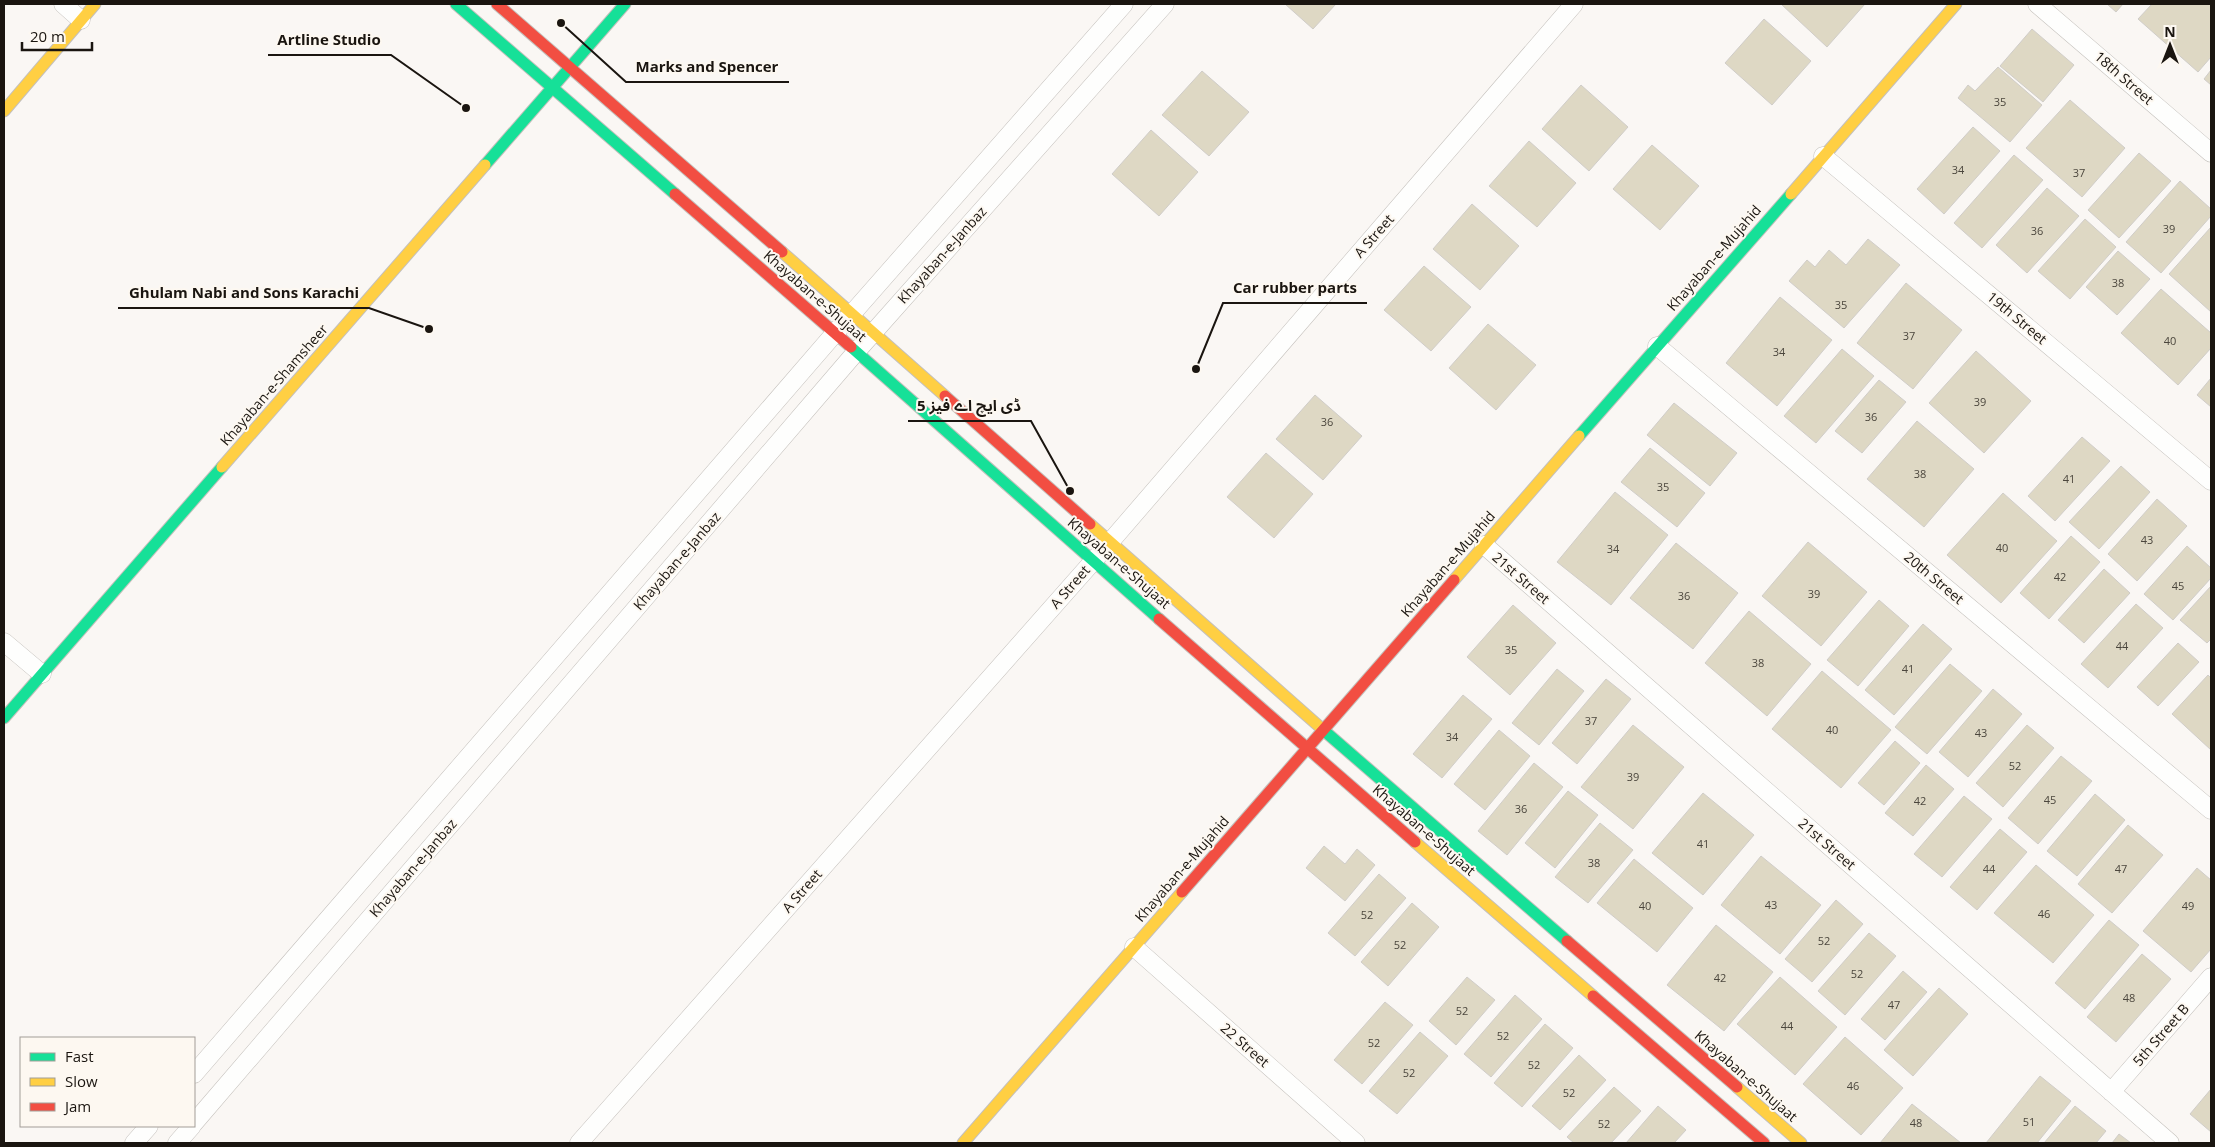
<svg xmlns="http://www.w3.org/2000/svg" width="2215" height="1147" font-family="'Open Sans','Noto Sans Arabic',sans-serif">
	<rect width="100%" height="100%" fill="#faf7f4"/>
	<path fill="#ded8c4" stroke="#d0cdc9" d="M 1285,4 L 1336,4 L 1313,29 Z
		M 1781,4 L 1865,4 L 1827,47 Z
		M 2107,4 L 2123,4 L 2116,12 Z
		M 2152,4 L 2211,4 L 2211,57 L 2198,72 L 2138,19 Z
		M 1764,19 L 1811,61 L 1772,105 L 1725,63 Z
		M 2032,29 L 2074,65 L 2043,102 L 2000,66 Z
		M 1998,67 L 2042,105 L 2010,142 L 1958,98 L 1968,85 L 1975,91 Z
		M 2211,70 L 2211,85 L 2204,79 Z
		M 1202,71 L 1249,112 L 1209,156 L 1162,115 Z
		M 1581,85 L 1628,127 L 1589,171 L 1542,129 Z
		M 2070,100 L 2125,148 L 2082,197 L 2026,148 Z
		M 1973,127 L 2000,151 L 1944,214 L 1917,189 Z
		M 1151,130 L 1198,172 L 1159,216 L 1112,174 Z
		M 1529,141 L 1576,183 L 1537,227 L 1489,186 Z
		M 1652,145 L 1699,186 L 1660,230 L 1613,189 Z
		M 2139,153 L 2171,181 L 2119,238 L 2088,210 Z
		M 2014,155 L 2043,180 L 1982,248 L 1954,223 Z
		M 2180,181 L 2211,209 L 2211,216 L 2161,273 L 2126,242 Z
		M 2047,188 L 2079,216 L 2027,273 L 1996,245 Z
		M 1472,204 L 1519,246 L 1480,290 L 1433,249 Z
		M 2085,219 L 2116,247 L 2070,299 L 2038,271 Z
		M 2211,227 L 2211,312 L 2169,274 Z
		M 1868,239 L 1900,265 L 1844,328 L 1789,281 L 1807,260 L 1815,267 L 1829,250 L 1846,265 Z
		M 2118,251 L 2150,279 L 2117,315 L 2086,287 Z
		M 1424,266 L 1471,307 L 1431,351 L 1384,310 Z
		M 1906,283 L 1962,330 L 1913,389 L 1857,343 Z
		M 2161,289 L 2211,333 L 2211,348 L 2178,385 L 2121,333 Z
		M 1780,297 L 1832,340 L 1777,406 L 1726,363 Z
		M 1488,324 L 1536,365 L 1496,410 L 1449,368 Z
		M 1842,349 L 1874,376 L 1816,443 L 1784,416 Z
		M 1976,351 L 2031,401 L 1984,453 L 1929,403 Z
		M 2211,378 L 2211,407 L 2197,395 Z
		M 1879,380 L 1906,402 L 1862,453 L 1835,431 Z
		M 1315,395 L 1362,436 L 1323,480 L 1276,439 Z
		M 1674,403 L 1737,453 L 1710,486 L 1647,435 Z
		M 1917,421 L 1974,469 L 1924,527 L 1867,479 Z
		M 2082,437 L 2110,461 L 2055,521 L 2028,496 Z
		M 1650,448 L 1705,493 L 1677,527 L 1621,482 Z
		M 1266,453 L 1313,494 L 1274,538 L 1227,497 Z
		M 2121,466 L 2150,492 L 2099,549 L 2069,522 Z
		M 1615,492 L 1668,535 L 1611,605 L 1557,562 Z
		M 2003,493 L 2057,541 L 2001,603 L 1947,555 Z
		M 2157,499 L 2187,526 L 2137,581 L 2108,554 Z
		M 2071,536 L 2100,562 L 2049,619 L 2020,593 Z
		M 1808,542 L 1867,592 L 1821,646 L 1762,596 Z
		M 1676,543 L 1738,593 L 1693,649 L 1630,598 Z
		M 2187,546 L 2211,568 L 2211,578 L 2173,620 L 2144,594 Z
		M 2104,569 L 2130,593 L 2084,643 L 2058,620 Z
		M 2211,586 L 2211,639 L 2207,643 L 2180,620 Z
		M 1879,600 L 1909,626 L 1858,686 L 1827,660 Z
		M 2136,604 L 2163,628 L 2108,688 L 2081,664 Z
		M 1513,605 L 1556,643 L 1510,695 L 1467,657 Z
		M 1749,611 L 1811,664 L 1767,716 L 1705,663 Z
		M 1923,624 L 1952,649 L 1894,715 L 1865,690 Z
		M 2178,643 L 2199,662 L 2158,706 L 2137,687 Z
		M 1950,664 L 1982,691 L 1927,754 L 1895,727 Z
		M 1557,669 L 1584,691 L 1539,745 L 1512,723 Z
		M 1822,671 L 1891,730 L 1841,788 L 1772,729 Z
		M 2208,675 L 2211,678 L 2211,750 L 2172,714 Z
		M 1606,679 L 1631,699 L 1577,764 L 1552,743 Z
		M 1993,689 L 2022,714 L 1968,777 L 1939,752 Z
		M 1463,695 L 1492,719 L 1442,778 L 1413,754 Z
		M 1633,725 L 1684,767 L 1633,829 L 1581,787 Z
		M 2027,725 L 2054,748 L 2003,807 L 1976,783 Z
		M 1499,730 L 1530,756 L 1485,810 L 1454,784 Z
		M 1895,741 L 1920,763 L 1884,805 L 1858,783 Z
		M 2061,756 L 2092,781 L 2038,844 L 2008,818 Z
		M 1534,763 L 1563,787 L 1507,855 L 1478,831 Z
		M 1926,765 L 1954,789 L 1913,836 L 1885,813 Z
		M 1568,791 L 1598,815 L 1555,868 L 1525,843 Z
		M 1703,793 L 1754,835 L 1703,895 L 1652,853 Z
		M 2095,794 L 2125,820 L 2077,876 L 2047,851 Z
		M 1964,796 L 1992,819 L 1942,877 L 1914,854 Z
		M 1600,823 L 1633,850 L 1588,903 L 1555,877 Z
		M 2128,825 L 2163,855 L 2112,913 L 2078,884 Z
		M 2000,829 L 2027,852 L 1977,910 L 1950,887 Z
		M 1324,846 L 1345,864 L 1357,849 L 1375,865 L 1345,901 L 1306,868 Z
		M 1761,856 L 1821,905 L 1780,954 L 1721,905 Z
		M 1634,859 L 1693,908 L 1657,952 L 1597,903 Z
		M 2036,865 L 2094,915 L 2053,963 L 1994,913 Z
		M 2197,868 L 2211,880 L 2211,949 L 2191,972 L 2143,931 Z
		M 1379,874 L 1406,898 L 1355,956 L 1328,933 Z
		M 1836,900 L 1863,924 L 1812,982 L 1785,959 Z
		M 1412,903 L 1439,927 L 1388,986 L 1361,962 Z
		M 2109,920 L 2139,945 L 2085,1009 L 2055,983 Z
		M 1716,925 L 1773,972 L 1724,1031 L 1667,985 Z
		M 1869,933 L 1896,956 L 1845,1015 L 1818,991 Z
		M 2142,954 L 2171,979 L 2116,1042 L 2087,1017 Z
		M 1903,971 L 1927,992 L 1885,1040 L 1861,1019 Z
		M 1467,977 L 1495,1000 L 1456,1045 L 1429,1021 Z
		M 1780,977 L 1837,1027 L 1795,1075 L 1737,1024 Z
		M 1939,988 L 1968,1014 L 1913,1076 L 1884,1050 Z
		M 1515,995 L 1542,1019 L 1491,1077 L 1464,1054 Z
		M 1385,1002 L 1413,1025 L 1362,1084 L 1334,1060 Z
		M 1545,1024 L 1573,1048 L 1522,1107 L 1494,1083 Z
		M 1420,1032 L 1448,1056 L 1397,1114 L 1369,1091 Z
		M 1845,1037 L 1903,1088 L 1861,1135 L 1803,1084 Z
		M 1579,1055 L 1606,1080 L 1560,1130 L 1532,1106 Z
		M 2040,1076 L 2071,1101 L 2037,1143 L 1986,1143 Z
		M 1614,1087 L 1641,1111 L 1611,1143 L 1574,1143 L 1567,1137 Z
		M 2211,1089 L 2211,1132 L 2190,1114 Z
		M 1912,1104 L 1961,1143 L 1880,1143 Z
		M 1658,1106 L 1686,1130 L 1674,1143 L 1626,1143 Z
		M 2075,1106 L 2106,1131 L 2096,1143 L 2044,1143 Z
		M 2119,1134 L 2131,1143 L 2112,1143 Z"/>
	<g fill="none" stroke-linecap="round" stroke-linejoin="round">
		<defs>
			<path id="street" d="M 63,4 L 81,20
				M 2037,4 L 2211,153
				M 1823,156 L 2211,481
				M 1657,346 L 2211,810
				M 1484,545 L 2170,1143
				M 4,642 L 42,674
				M 1134,947 L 1356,1143
				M 194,1074 L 835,333 L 1124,4
				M 2111,1092 L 2211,977
				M 194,1123 L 856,352 L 1165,4
				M 134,1143 L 149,1126
				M 177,1143 L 192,1126
				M 579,1143 L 1111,541 L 1574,4"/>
			<path id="fast" d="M 456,4 L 675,194
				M 485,165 L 625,4
				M 851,347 L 1159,619
				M 1579,436 L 1791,194
				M 4,718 L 222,467
				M 1321,728 L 1567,941"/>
			<path id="slow" d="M 4,111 L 95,4
				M 1791,194 L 1956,4
				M 782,252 L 945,396
				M 222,467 L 485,165
				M 1090,524 L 1321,728
				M 1454,580 L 1579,436
				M 1415,842 L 1593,996
				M 1737,1087 L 1801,1143
				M 963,1143 L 1182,892"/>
			<path id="jam" d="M 497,4 L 782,252
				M 675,194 L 851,347
				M 945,396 L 1090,524
				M 1159,619 L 1415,842
				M 1182,892 L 1454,580
				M 1567,941 L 1737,1087
				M 1593,996 L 1764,1143"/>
		</defs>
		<use href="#street" stroke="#c4c0bc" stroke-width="19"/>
		<use href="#fast" stroke="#c4c0bc" stroke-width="13"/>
		<use href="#slow" stroke="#c4c0bc" stroke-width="13"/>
		<use href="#jam" stroke="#c4c0bc" stroke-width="13"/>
		<use href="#street" stroke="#fefefd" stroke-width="18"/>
		<use href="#fast" stroke="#16e098" stroke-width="11"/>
		<use href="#slow" stroke="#ffcf43" stroke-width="11"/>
		<use href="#jam" stroke="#f24e42" stroke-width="11"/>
	</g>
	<g text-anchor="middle" stroke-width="4" stroke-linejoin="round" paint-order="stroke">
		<g font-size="11" fill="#4b463d">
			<text x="2000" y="106">35</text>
			<text x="1958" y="174">34</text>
			<text x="2079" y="177">37</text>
			<text x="2169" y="233">39</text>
			<text x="2037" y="235">36</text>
			<text x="2118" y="287">38</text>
			<text x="1841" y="309">35</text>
			<text x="1909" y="340">37</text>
			<text x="2170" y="345">40</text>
			<text x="1779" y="356">34</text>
			<text x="1980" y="406">39</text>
			<text x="1871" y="421">36</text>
			<text x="1327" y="426">36</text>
			<text x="1920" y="478">38</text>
			<text x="2069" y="483">41</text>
			<text x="1663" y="491">35</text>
			<text x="2147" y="544">43</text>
			<text x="2002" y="552">40</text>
			<text x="1613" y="553">34</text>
			<text x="2060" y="581">42</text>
			<text x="2178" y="590">45</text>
			<text x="1814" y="598">39</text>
			<text x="1684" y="600">36</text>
			<text x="2122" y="650">44</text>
			<text x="1511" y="654">35</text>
			<text x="1758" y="667">38</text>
			<text x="1908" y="673">41</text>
			<text x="1591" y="725">37</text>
			<text x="1832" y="734">40</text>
			<text x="1981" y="737">43</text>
			<text x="1452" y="741">34</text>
			<text x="2015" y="770">52</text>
			<text x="1633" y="781">39</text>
			<text x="2050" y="804">45</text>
			<text x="1920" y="805">42</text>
			<text x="1521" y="813">36</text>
			<text x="1703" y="848">41</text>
			<text x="1594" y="867">38</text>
			<text x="1989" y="873">44</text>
			<text x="2121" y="873">47</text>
			<text x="1771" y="909">43</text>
			<text x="1645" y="910">40</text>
			<text x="2188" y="910">49</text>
			<text x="2044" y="918">46</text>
			<text x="1367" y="919">52</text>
			<text x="1824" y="945">52</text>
			<text x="1400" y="949">52</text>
			<text x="1857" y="978">52</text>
			<text x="1720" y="982">42</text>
			<text x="2129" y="1002">48</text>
			<text x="1894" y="1009">47</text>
			<text x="1462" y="1015">52</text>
			<text x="1787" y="1030">44</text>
			<text x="1503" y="1040">52</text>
			<text x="1374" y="1047">52</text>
			<text x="1534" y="1069">52</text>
			<text x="1409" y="1077">52</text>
			<text x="1853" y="1090">46</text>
			<text x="1569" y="1097">52</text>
			<text x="2029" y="1126">51</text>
			<text x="1916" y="1127">48</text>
			<text x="1604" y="1128">52</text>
		</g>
		<g font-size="14" fill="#1a1510" stroke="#fdf8f1">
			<text transform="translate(2124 78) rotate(41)" y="5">18th Street</text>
			<text transform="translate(1374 236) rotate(-49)" y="5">A Street</text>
			<text transform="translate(942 255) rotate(-48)" y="5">Khayaban-e-Janbaz</text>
			<text transform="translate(1714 258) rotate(-49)" y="5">Khayaban-e-Mujahid</text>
			<text transform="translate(815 296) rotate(41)" y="5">Khayaban-e-Shujaat</text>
			<text transform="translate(2017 318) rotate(40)" y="5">19th Street</text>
			<text transform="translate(274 385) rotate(-49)" y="5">Khayaban-e-Shamsheer</text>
			<text transform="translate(677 561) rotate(-49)" y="5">Khayaban-e-Janbaz</text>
			<text transform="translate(1119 563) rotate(41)" y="5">Khayaban-e-Shujaat</text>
			<text transform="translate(1448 564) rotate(-49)" y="5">Khayaban-e-Mujahid</text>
			<text transform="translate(1521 578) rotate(41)" y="5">21st Street</text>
			<text transform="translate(1934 578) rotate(40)" y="5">20th Street</text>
			<text transform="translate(1070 587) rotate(-49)" y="5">A Street</text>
			<text transform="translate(1424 830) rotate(41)" y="5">Khayaban-e-Shujaat</text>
			<text transform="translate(1827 844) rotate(41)" y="5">21st Street</text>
			<text transform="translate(413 868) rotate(-49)" y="5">Khayaban-e-Janbaz</text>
			<text transform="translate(1182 869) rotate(-49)" y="5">Khayaban-e-Mujahid</text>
			<text transform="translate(802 891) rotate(-49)" y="5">A Street</text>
			<text transform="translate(2161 1035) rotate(-49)" y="5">5th Street B</text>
			<text transform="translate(1245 1045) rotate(41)" y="5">22 Street</text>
			<text transform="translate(1746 1076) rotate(41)" y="5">Khayaban-e-Shujaat</text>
		</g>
	</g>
	<path fill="none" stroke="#1a1510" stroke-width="2" d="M466 108L391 55H268M561 23L626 82H789M1196 369L1223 303H1367M429 329L369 308H118M1070 491L1031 421H908"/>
	<g fill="#1a1510" stroke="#fdf8f1" stroke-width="2">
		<circle cx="466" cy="108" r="5"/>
		<circle cx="561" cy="23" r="5"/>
		<circle cx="1196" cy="369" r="5"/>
		<circle cx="429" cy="329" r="5"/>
		<circle cx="1070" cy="491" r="5"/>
	</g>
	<g font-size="15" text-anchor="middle" font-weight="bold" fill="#1a1510" stroke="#fdf8f1" stroke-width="4" stroke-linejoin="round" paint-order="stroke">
		<text x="329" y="45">Artline Studio</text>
		<text x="707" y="72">Marks and Spencer</text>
		<text x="1295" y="293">Car rubber parts</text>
		<text x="244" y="298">Ghulam Nabi and Sons Karachi</text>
		<text x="969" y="411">5 ڈی ایچ اے فیز</text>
	</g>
	<rect width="2215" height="1147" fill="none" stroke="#1a1510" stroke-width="10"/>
	<rect x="20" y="1037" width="175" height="90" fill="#fdf8f1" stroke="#a29d97"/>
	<rect x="30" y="1053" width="25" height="8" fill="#16e098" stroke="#a29d97"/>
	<text x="65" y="1062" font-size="15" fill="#1a1510">Fast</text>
	<rect x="30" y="1078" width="25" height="8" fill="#ffcf43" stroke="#a29d97"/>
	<text x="65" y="1087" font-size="15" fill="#1a1510">Slow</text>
	<rect x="30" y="1103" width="25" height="8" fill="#f24e42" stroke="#a29d97"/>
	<text x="65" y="1112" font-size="15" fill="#1a1510">Jam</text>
	<g transform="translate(2170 45)" stroke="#fdf8f1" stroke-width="4" paint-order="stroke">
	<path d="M0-4L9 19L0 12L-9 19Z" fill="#1a1510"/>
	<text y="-8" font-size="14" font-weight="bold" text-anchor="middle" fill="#1a1510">N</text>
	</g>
	<path d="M22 42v8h70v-8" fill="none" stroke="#1a1510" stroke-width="2.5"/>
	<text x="30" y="42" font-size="15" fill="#1a1510" stroke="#fdf8f1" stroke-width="4" paint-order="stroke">20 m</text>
</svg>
